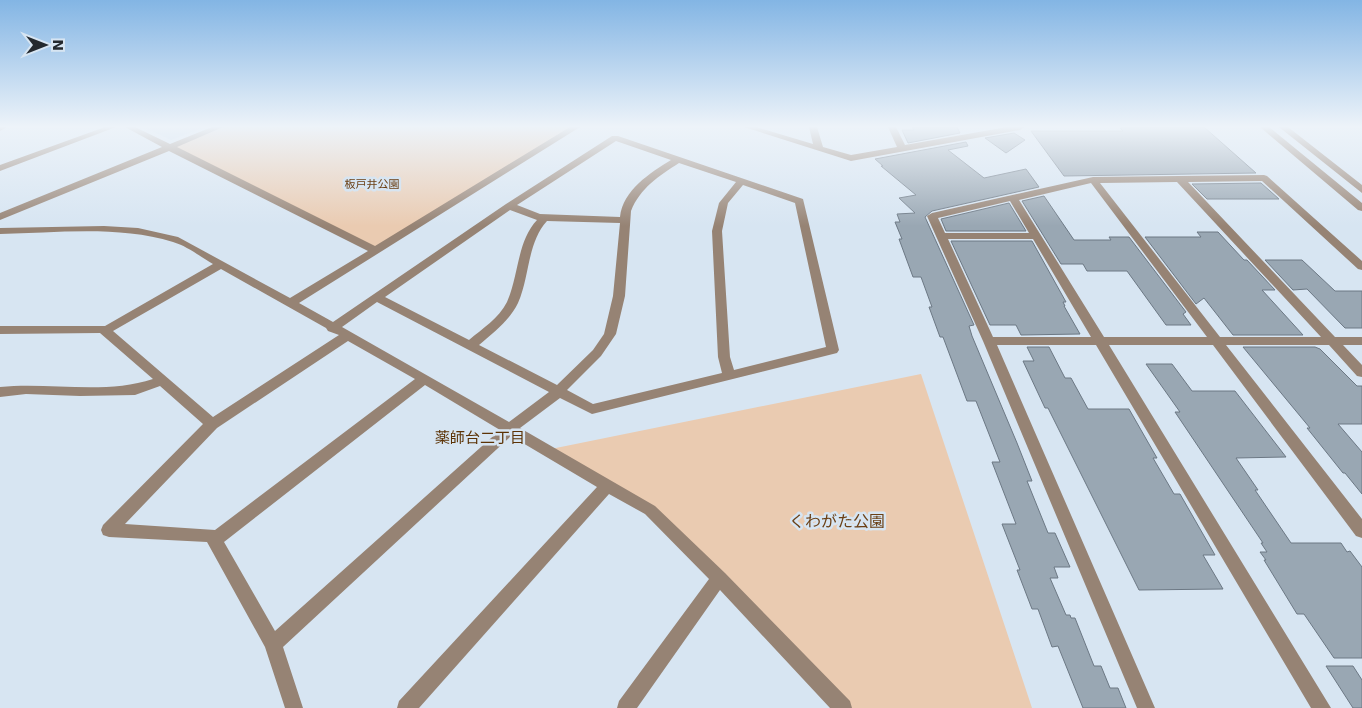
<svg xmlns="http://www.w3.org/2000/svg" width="1362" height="708" font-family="'DejaVu Sans','Noto Sans JP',sans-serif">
	<rect width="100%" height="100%" fill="#d7e5f2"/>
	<path fill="#c5daec" d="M 143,127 L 205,127 L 171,140 Z"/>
	<path fill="#eacbb1" d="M 219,127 L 576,127 L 375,250 L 169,147 Z
		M 921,374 L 1032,708 L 843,708 L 650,510 L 546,450 Z"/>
	<path fill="#99a7b3" stroke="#6c7884" d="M 912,127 L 957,127 L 960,133 L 908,143 L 902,130 L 914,130 Z
		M 1204,127 L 1256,173 L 1064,176 L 1031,131 L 1123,131 L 1120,128 Z
		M 1014,133 L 1025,140 L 1006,153 L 985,138 Z
		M 966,142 L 968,146 L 948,150 L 984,178 L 1026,169 L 1039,187 L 932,211 L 925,217 L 974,325 L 969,326 L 972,336 L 1017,443 L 1032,481 L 1027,481 L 1048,533 L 1055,533 L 1070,567 L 1054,567 L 1058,578 L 1050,578 L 1066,615 L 1070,615 L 1071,618 L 1075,618 L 1094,666 L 1101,666 L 1110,688 L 1118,688 L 1126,708 L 1083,708 L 1058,646 L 1052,647 L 1038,609 L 1032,609 L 1017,570 L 1020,570 L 1002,524 L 1016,524 L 992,462 L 1000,462 L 976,401 L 967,401 L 943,337 L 940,337 L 929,307 L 932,307 L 921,277 L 913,277 L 899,239 L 902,239 L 895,222 L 900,222 L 897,214 L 915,213 L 899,198 L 916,195 L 881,166 L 883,166 L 875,159 Z
		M 1261,183 L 1279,199 L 1207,199 L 1192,184 Z
		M 1044,196 L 1074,240 L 1111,240 L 1109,237 L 1129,237 L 1186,312 L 1183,314 L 1191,325 L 1166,325 L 1127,271 L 1087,271 L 1083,264 L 1061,264 L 1022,201 Z
		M 1009,203 L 1026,231 L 946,231 L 941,219 Z
		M 1197,232 L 1218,232 L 1244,260 L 1247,260 L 1275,290 L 1262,290 L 1303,335 L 1233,335 L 1204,298 L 1196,304 L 1145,237 L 1201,237 Z
		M 951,241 L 1032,241 L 1066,302 L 1063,302 L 1065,306 L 1064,306 L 1080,334 L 1021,335 L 1016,325 L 990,325 Z
		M 1265,260 L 1302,260 L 1335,291 L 1362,291 L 1362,328 L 1345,328 L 1307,289 L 1293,290 Z
		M 1027,347 L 1049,347 L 1065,378 L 1071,378 L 1088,409 L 1129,409 L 1157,458 L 1153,458 L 1174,494 L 1180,494 L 1215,555 L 1203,555 L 1223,589 L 1139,590 L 1048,408 L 1045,408 L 1023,361 L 1034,361 Z
		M 1243,347 L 1315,347 L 1320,349 L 1357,386 L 1362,386 L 1362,424 L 1338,424 L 1362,452 L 1362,494 L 1345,473 L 1343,473 L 1307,428 L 1310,428 Z
		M 1146,364 L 1172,364 L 1192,391 L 1235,391 L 1286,457 L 1236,458 L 1258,490 L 1255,490 L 1291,543 L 1341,543 L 1347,552 L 1350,551 L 1362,567 L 1362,658 L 1334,658 L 1304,614 L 1297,614 L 1264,560 L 1266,560 L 1260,552 L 1267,552 L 1261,543 L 1263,543 L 1175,412 L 1180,412 Z
		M 1326,666 L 1353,666 L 1362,680 L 1362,708 L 1353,708 Z"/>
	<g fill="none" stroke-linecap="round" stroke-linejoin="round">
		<path fill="#968374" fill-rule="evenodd" d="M 0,127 L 7,127 L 0,131 Z
			M 105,127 L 116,127 L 0,171 L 0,165 Z
			M 125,127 L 135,127 L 170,144 L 212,127 L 223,127 L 177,147 L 375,246 L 570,127 L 580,127 L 299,303 L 333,322 L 506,204 L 612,136 L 618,136 L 803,199 L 839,350 L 837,353 L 592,414 L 560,398 L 520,428 L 655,506 L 725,573 L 850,701 L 852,708 L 830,708 L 720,590 L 637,708 L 617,708 L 619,701 L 709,579 L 645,514 L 609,494 L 419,708 L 397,708 L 399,701 L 597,487 L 511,436 L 283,647 L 303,708 L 285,708 L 265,647 L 207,542 L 109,537 L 103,535 L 101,530 L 103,525 L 203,424 L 160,386 L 135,395 L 80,396 L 26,394 L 0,397 L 0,387 C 50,382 105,395 153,379 L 100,333 L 0,334 L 0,326 L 105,326 L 213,264 C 201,257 187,246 173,242 C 118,225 56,233 0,234 L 0,228 L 104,226 L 138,228 L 178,237 L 290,298 L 368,251 L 169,151 L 0,220 L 0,213 L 162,147 ZM 616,141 L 671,160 C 650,173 623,190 620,217 L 540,214 L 517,205 ZM 679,163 L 736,182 L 719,203 L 712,231 L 718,357 L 722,373 L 593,404 L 567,390 L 601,356 L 616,334 L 625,296 L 631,211 C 640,188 659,176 679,163 ZM 743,185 L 795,203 L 826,347 L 734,370 L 730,357 L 722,231 L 728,203 ZM 510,210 L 537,220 C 517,241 519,275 507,302 C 499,318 482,329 469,340 L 385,297 ZM 547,221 L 620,223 L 613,296 L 604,334 L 593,350 L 557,385 L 479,345 C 493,333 510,320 518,303 C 530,276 527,243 547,221 ZM 221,269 L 326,328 L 328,331 L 339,335 L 213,417 L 113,331 ZM 377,302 L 549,392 L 509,422 L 342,327 ZM 348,341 L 415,379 L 215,530 L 125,524 L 217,428 ZM 425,385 L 500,430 L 275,631 L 224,542 Z
			M 744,127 L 756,127 L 813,144 L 809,127 L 817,127 L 823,147 L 851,155 L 897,147 L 888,127 L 896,127 L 905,145 L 1007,127 L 1024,127 L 1020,130 L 851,161 Z
			M 1260,127 L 1269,127 L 1362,203 L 1362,211 L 1358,210 Z
			M 1279,127 L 1288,127 L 1362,185 L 1362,193 Z
			M 1264,175 L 1267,176 L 1362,261 L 1362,270 L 1358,269 L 1262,181 L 1188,182 L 1335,337 L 1362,337 L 1362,345 L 1343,345 L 1362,365 L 1362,377 L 1357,376 L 1329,345 L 1226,345 L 1362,519 L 1362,538 L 1356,536 L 1213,345 L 1109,345 L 1331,708 L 1311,708 L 1096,345 L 997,345 L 1155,708 L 1137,708 L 983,341 L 927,216 L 932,213 L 1093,177 ZM 1177,182 L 1321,337 L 1220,337 L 1100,183 ZM 1091,183 L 1207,337 L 1104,337 L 1019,200 ZM 1010,201 L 1029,233 L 945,233 L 938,218 ZM 948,239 L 1033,239 L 1091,337 L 993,337 Z"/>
	</g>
	<linearGradient id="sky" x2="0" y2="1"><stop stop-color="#83b5e4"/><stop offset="0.56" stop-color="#edf3f9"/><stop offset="1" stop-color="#edf3f9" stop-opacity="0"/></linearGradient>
	<rect width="1362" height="226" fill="url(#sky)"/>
	<g text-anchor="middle" stroke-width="5" stroke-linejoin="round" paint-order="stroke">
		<g font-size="11" fill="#6b4016" stroke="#d7e5f2">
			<text x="372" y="188">板戸井公園</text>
		</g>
		<g font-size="15" fill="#5c3306" stroke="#d7e5f2">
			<text x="480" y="443">薬師台二丁目</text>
		</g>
		<g font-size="16" fill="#6b4016" stroke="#d7e5f2">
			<text x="837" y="527">くわがた公園</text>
		</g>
	</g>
	<g transform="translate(45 45) rotate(90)" stroke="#d7e5f2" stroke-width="4" paint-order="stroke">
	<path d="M0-4L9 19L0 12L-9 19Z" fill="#24292e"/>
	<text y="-8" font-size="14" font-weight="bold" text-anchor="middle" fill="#24292e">N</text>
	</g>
</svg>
